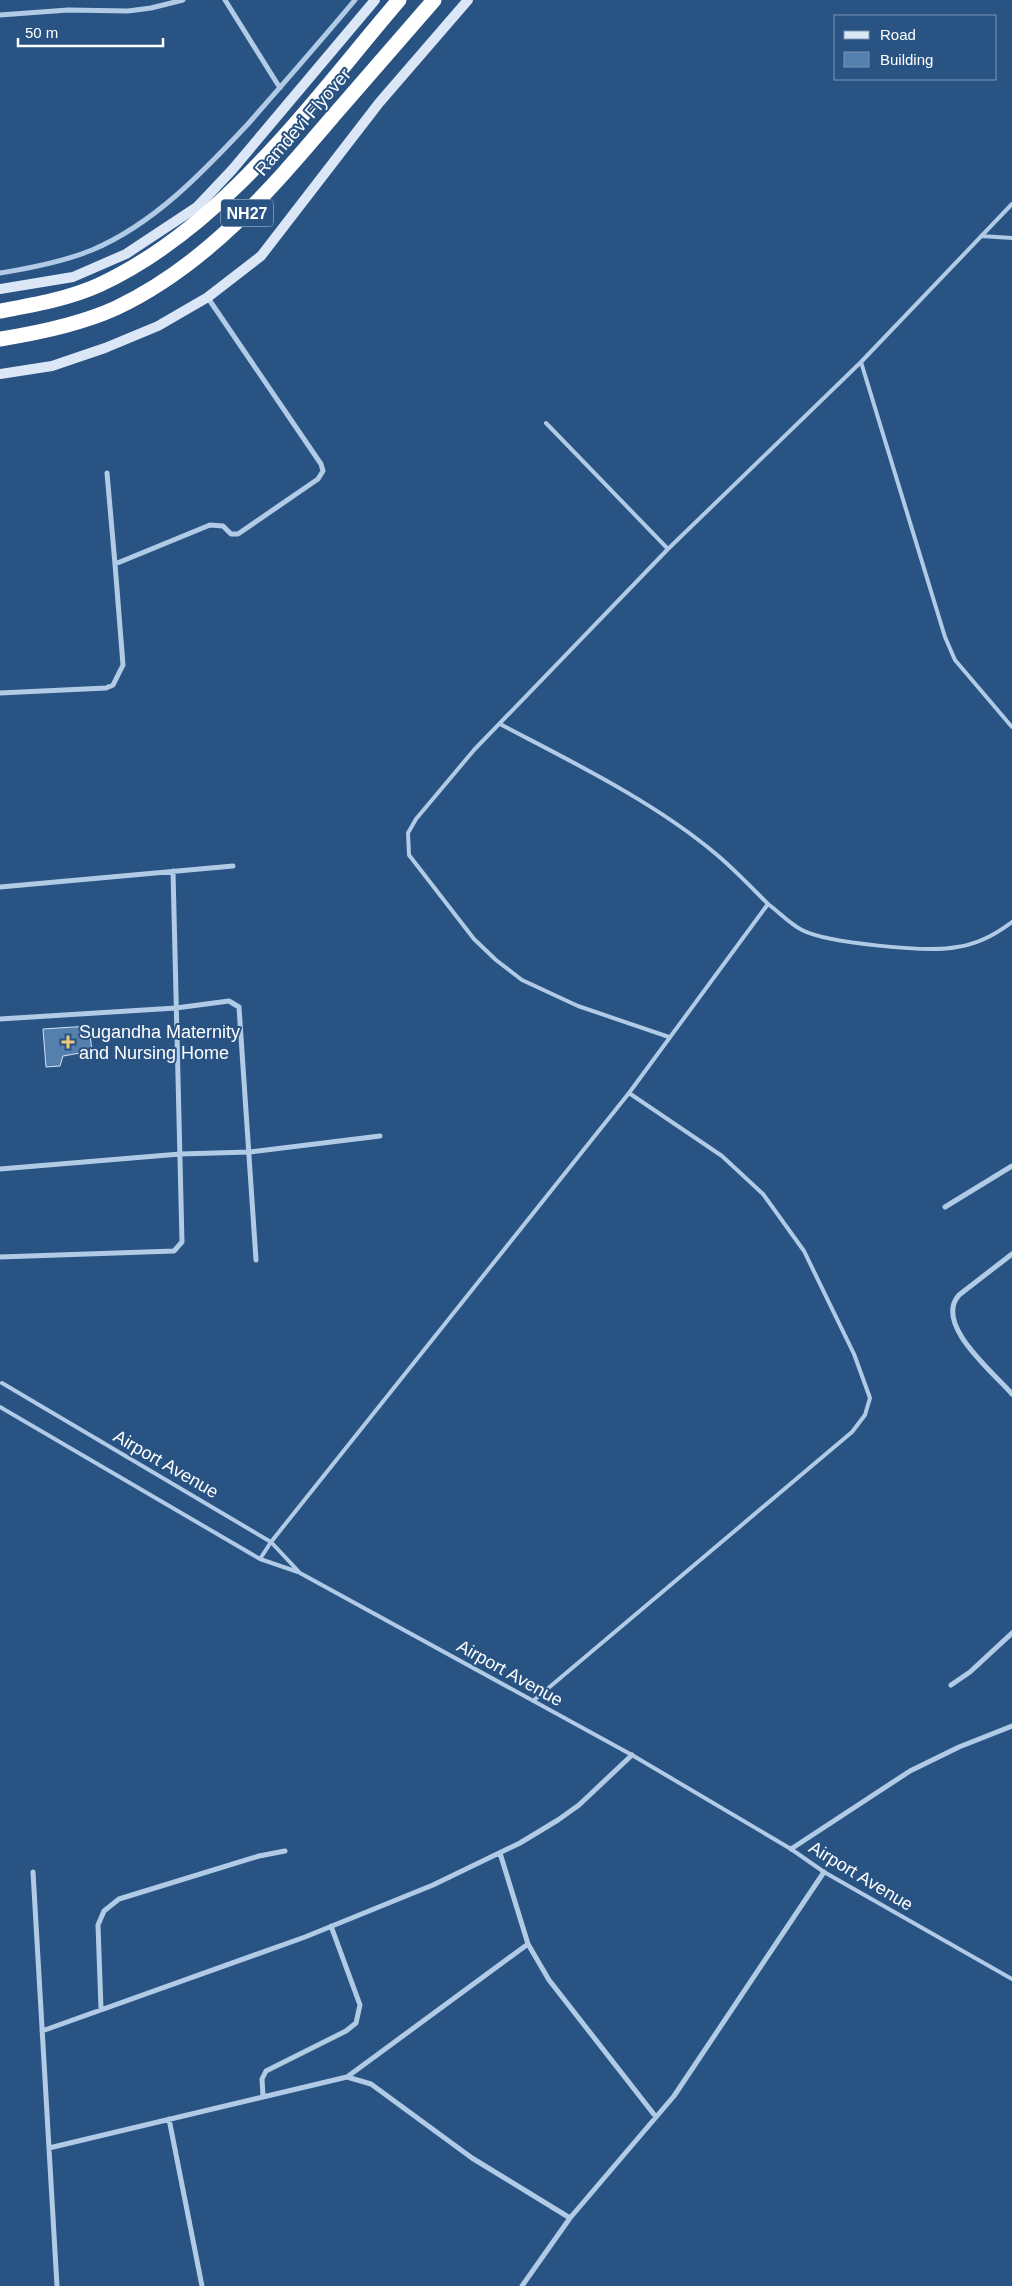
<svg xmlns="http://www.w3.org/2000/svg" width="1012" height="2286" font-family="Arial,sans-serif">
	<rect width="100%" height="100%" fill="#285383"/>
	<path fill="#557fac" stroke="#d4e4f5" d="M 89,1026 L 92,1051 L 63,1056 L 60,1066 L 46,1067 L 43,1029 Z"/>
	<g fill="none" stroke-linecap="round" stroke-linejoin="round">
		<path stroke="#b1cbe7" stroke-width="4" d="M 981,236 L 1012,238
			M 861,362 L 945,637 L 955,660 L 1012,727
			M 546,423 L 668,549
			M 500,724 C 572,762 653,801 716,854 C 734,869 751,887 768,904
			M 669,1037 L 578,1006 L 522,980 L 496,960 L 474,939 L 409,855 L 408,833 L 416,819 L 474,750 L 668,549 L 861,362 L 1012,204
			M 2,1383 L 271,1542 L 300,1573 L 632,1755 L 791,1849 L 824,1872 L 1012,1979
			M 0,1407 L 260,1559 L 298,1572
			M 260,1559 L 271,1542 L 629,1093 L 768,904 C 779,912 790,924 802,930 C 827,943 929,953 957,947 C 978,944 995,935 1012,922
			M 533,1701 L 852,1432 L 865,1415 L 870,1398 L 854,1354 L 804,1251 L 763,1194 L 722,1156 L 629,1093"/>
		<path stroke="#b1cbe7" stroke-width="5" d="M 225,0 L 280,88
			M 0,15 L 68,10 L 128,11 L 151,8 L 183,0
			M 0,273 C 31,268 63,262 92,250 C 154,224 203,172 248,124 C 284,83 320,42 355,0
			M 107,473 L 115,564
			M 0,693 L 106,688 L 113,685 L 123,665 L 115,564 L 210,525 L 223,526 L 231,534 L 238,534 L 318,479 L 323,471 L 321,464 L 208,298
			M 0,887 L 233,866
			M 0,1019 L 176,1008 L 229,1001 L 239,1007 L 256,1260
			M 0,1169 L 180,1154 L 250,1152 L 380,1136
			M 945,1207 L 1012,1166
			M 1012,1254 L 959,1295 C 933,1324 994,1373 1012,1394
			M 0,1257 L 174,1251 L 182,1242 L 173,871
			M 951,1685 L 970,1672 L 1012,1633
			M 791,1849 L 910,1771 L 959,1747 L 1012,1726
			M 500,1853 L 528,1944 L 549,1980 L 656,2117
			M 33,1872 L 57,2286
			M 101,2009 L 98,1925 L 104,1911 L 119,1899 L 259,1856 L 285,1851
			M 42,2031 L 305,1937 L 433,1885 L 520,1843 L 558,1820 L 579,1805 L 632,1755
			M 347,2077 L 528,1944
			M 263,2096 L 262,2079 L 266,2071 L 346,2031 L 356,2023 L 360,2005 L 331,1926
			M 169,2119 L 202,2286
			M 49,2148 L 347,2077 L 371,2084 L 472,2158 L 570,2218
			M 522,2286 L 570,2218 L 674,2096 L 824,1872"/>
		<path stroke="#dbe7f6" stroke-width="10" d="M 0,289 L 73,277 L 126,254 L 197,207 L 232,170 L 375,0
			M 0,374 L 52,366 L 105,348 L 158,326 L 208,297 L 261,256 L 379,103 L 468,0"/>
		<path stroke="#fff" stroke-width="15" d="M 0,311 C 33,305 68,299 99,285 C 224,227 311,103 399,0
			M 0,339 C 38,333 81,324 116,308 C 207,265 271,189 335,114 C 368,76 401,38 434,0"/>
	</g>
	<path fill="#eec878" stroke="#285383" stroke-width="2" d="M65.5 1034.5h5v5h5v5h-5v5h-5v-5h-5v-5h5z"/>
	<g text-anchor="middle" stroke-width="4" stroke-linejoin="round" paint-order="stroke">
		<rect fill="#285383" stroke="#becbda" stroke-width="1" x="221" y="199.5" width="52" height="27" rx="4"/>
		<g font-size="16" font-weight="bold" fill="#fff">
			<text x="247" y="219">NH27</text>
		</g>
		<g font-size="18" fill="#fff" stroke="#285383">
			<text transform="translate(303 122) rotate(-49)" y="6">Ramdevi Flyover</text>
			<text transform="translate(166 1464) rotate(30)" y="6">Airport Avenue</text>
			<text transform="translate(510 1673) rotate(29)" y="6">Airport Avenue</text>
			<text transform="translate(861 1876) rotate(31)" y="6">Airport Avenue</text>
		</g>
		<g font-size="18" fill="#fff" stroke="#285383" text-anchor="start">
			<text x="79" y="1038">Sugandha Maternity<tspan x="79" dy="21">and Nursing Home</tspan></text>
		</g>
	</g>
	<rect x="834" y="15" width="162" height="65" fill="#285383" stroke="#7e98b5"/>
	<rect x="844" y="31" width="25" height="8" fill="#dbe7f6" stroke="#7e98b5"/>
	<text x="880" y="40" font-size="15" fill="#ffffff">Road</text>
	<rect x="844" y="52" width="25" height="15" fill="#557fac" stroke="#7e98b5"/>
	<text x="880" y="65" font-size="15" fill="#ffffff">Building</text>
	<path d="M18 38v8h145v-8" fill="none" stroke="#ffffff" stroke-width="2.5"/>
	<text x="25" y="38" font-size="15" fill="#ffffff" stroke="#285383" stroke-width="4" paint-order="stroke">50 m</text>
</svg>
